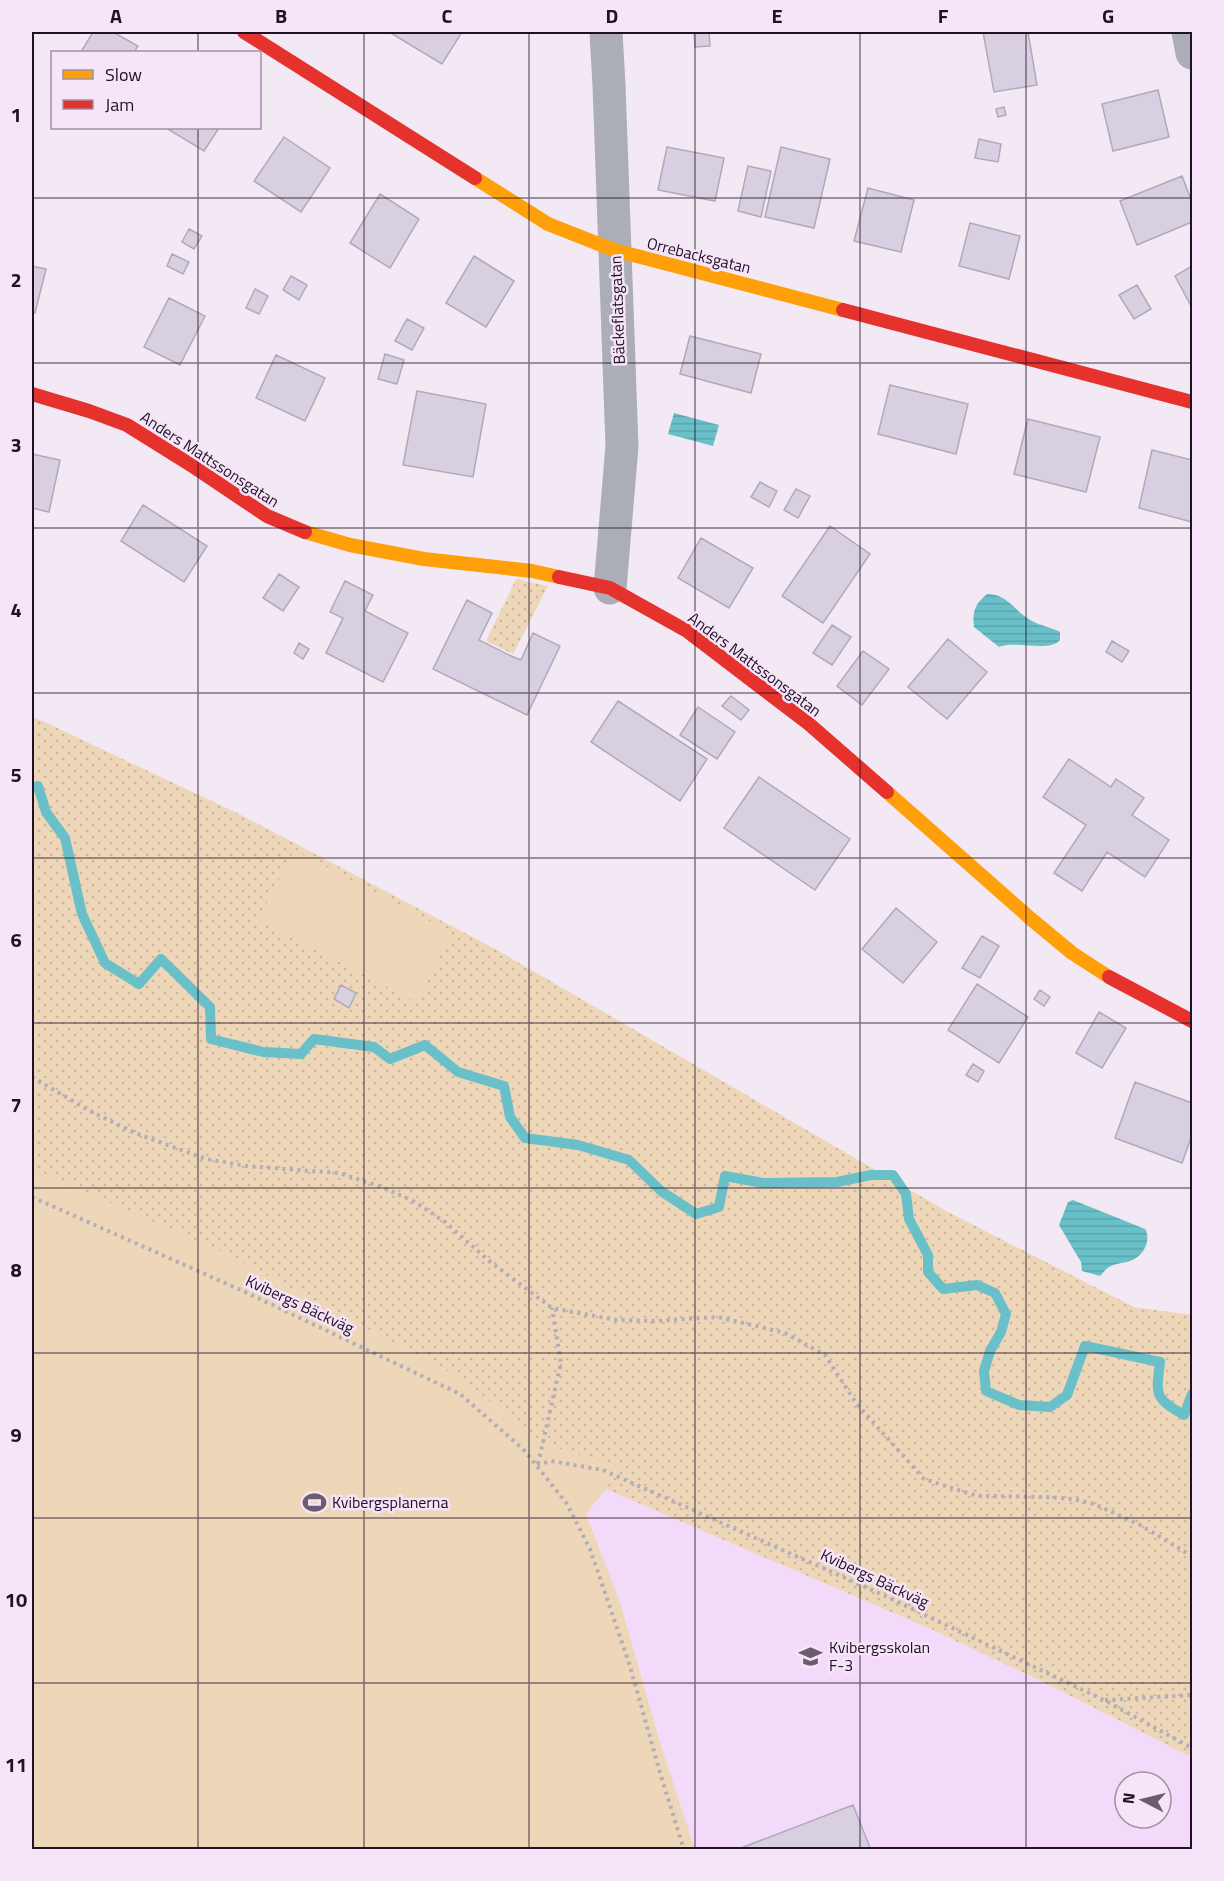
<svg xmlns="http://www.w3.org/2000/svg" width="1224" height="1881" font-family="'Titillium Web',sans-serif">
	<defs>
		<pattern id="grass-dots" width="8" height="8" patternUnits="userSpaceOnUse" patternTransform="scale(1.5)"><rect width="8" height="8" fill="#eed6b8"/><path d="M2 2h.1M6 6h.1" fill="none" stroke="#ccb79e" stroke-width="1.8" stroke-linecap="round"/></pattern>
		<pattern id="water-rules" width="6" height="5" patternUnits="userSpaceOnUse" patternTransform="scale(1.5)"><rect width="6" height="5" fill="#6ac0c9"/><path d="M0 2.5h6" fill="none" stroke="#5ca4ac"/></pattern>
	</defs>
	<rect width="100%" height="100%" fill="#f2e9f4"/>
	<path fill="#f4dafa" fill-rule="evenodd" d="M 606,1489 L 933,1630 L 1041,1681 L 1187,1755 L 1192,1759 L 1192,1849 L 695,1849 L 662,1749 L 620,1602 L 586,1514 ZM 1125,1782 L 1161,1782 L 1161,1818 L 1125,1818 Z"/>
	<path fill="url(#grass-dots)" d="M 516,579 L 548,586 L 513,654 L 486,641 Z
		M 32,716 L 241,815 L 497,950 L 946,1211 L 1134,1307 L 1192,1315 L 1192,1754 L 1187,1755 L 1041,1681 L 933,1630 L 606,1489 L 617,1467 L 541,1443 L 462,1379 L 226,1254 L 32,1170 Z"/>
	<path fill="#eed6b8" d="M 294,850 L 452,933 L 416,1002 L 258,920 Z
		M 32,1168 L 226,1254 L 462,1379 L 541,1443 L 617,1467 L 606,1489 L 586,1514 L 620,1602 L 662,1749 L 695,1849 L 32,1849 Z"/>
	<path fill="url(#water-rules)" d="M 674,413 L 719,425 L 713,446 L 668,434 Z
		M 987,594 C 1007,593 1016,613 1032,621 C 1041,626 1051,627 1060,632 L 1060,640 C 1049,653 1015,640 999,647 L 974,627 C 972,612 975,604 987,594 Z
		M 1073,1200 L 1145,1229 C 1152,1240 1143,1257 1130,1261 C 1124,1263 1117,1263 1111,1266 C 1106,1268 1103,1273 1100,1276 L 1082,1271 L 1081,1262 L 1059,1225 L 1068,1202 Z"/>
	<g fill="none" stroke-linecap="round" stroke-linejoin="round">
		<path stroke="#6ac0c9" stroke-width="10" d="M 32,788 L 38,786 L 46,812 L 65,838 L 82,914 L 105,963 L 139,984 L 161,959 L 210,1007 L 211,1039 L 263,1052 L 301,1054 L 314,1039 L 374,1047 L 390,1059 L 425,1045 L 458,1072 L 504,1086 L 510,1117 L 525,1138 L 578,1145 L 629,1160 L 661,1191 L 696,1214 L 719,1207 L 725,1176 L 763,1183 L 837,1182 L 871,1175 L 893,1175 L 906,1194 L 909,1219 L 928,1255 L 928,1272 L 943,1289 L 977,1285 L 995,1293 L 1006,1314 L 1001,1332 L 990,1351 L 984,1371 L 986,1391 L 1019,1405 L 1050,1407 L 1067,1395 L 1085,1346 L 1160,1362 C 1156,1395 1154,1398 1184,1415 L 1192,1394"/>
	</g>
	<path fill="#d8d0e0" stroke="#b1a9b9" stroke-width="1.5" d="M 93,32 L 113,32 L 138,46 L 134,52 L 81,52 Z
		M 389,32 L 462,32 L 442,64 Z
		M 694,32 L 709,32 L 710,46 L 695,47 Z
		M 983,32 L 1028,32 L 1037,85 L 994,92 Z
		M 1158,90 L 1169,137 L 1113,151 L 1102,104 Z
		M 1004,107 L 1006,115 L 998,117 L 996,109 Z
		M 166,128 L 219,128 L 204,151 Z
		M 284,137 L 330,168 L 301,212 L 254,181 Z
		M 979,139 L 1001,144 L 998,162 L 975,158 Z
		M 667,147 L 724,158 L 715,201 L 658,190 Z
		M 781,147 L 830,159 L 814,228 L 765,217 Z
		M 748,166 L 771,171 L 761,217 L 738,211 Z
		M 1182,176 L 1192,202 L 1192,222 L 1137,245 L 1120,201 Z
		M 868,188 L 914,200 L 901,252 L 854,241 Z
		M 380,194 L 419,219 L 390,268 L 350,243 Z
		M 970,223 L 1020,236 L 1009,279 L 959,266 Z
		M 189,229 L 202,236 L 194,249 L 182,242 Z
		M 172,254 L 189,262 L 183,274 L 167,266 Z
		M 474,256 L 514,281 L 486,327 L 446,303 Z
		M 32,266 L 46,269 L 35,313 L 32,312 Z
		M 1192,266 L 1192,308 L 1175,276 Z
		M 291,276 L 307,285 L 299,300 L 283,290 Z
		M 1137,285 L 1151,309 L 1134,319 L 1119,295 Z
		M 255,289 L 268,296 L 259,314 L 246,308 Z
		M 169,298 L 205,316 L 180,365 L 144,347 Z
		M 407,319 L 424,328 L 412,350 L 395,341 Z
		M 690,336 L 761,354 L 751,393 L 680,374 Z
		M 385,354 L 404,360 L 397,384 L 378,379 Z
		M 276,355 L 325,378 L 305,421 L 256,398 Z
		M 890,385 L 968,404 L 956,454 L 878,434 Z
		M 417,391 L 486,404 L 473,477 L 403,465 Z
		M 1028,419 L 1100,437 L 1086,492 L 1014,474 Z
		M 1152,450 L 1192,460 L 1192,522 L 1139,508 Z
		M 32,454 L 60,460 L 49,512 L 32,508 Z
		M 760,482 L 777,491 L 769,507 L 751,497 Z
		M 796,489 L 810,496 L 798,518 L 784,510 Z
		M 143,505 L 207,546 L 184,582 L 121,541 Z
		M 830,526 L 870,554 L 823,623 L 782,596 Z
		M 701,538 L 753,568 L 729,608 L 678,578 Z
		M 279,574 L 299,587 L 283,611 L 263,598 Z
		M 345,581 L 373,595 L 365,611 L 408,633 L 383,682 L 326,653 L 343,618 L 330,612 Z
		M 467,600 L 492,613 L 479,640 L 511,656 L 521,660 L 533,633 L 560,646 L 527,715 L 433,669 Z
		M 832,625 L 851,637 L 832,665 L 813,653 Z
		M 948,639 L 987,672 L 947,719 L 908,687 Z
		M 1112,641 L 1129,651 L 1122,662 L 1106,652 Z
		M 299,643 L 309,649 L 303,659 L 294,653 Z
		M 863,651 L 889,669 L 862,705 L 837,686 Z
		M 731,696 L 749,710 L 741,720 L 722,706 Z
		M 618,701 L 707,759 L 680,801 L 591,742 Z
		M 698,707 L 735,732 L 717,759 L 680,735 Z
		M 1069,759 L 1111,787 L 1116,779 L 1144,798 L 1132,815 L 1169,840 L 1145,877 L 1107,852 L 1082,891 L 1054,873 L 1086,825 L 1043,797 Z
		M 759,777 L 850,839 L 815,890 L 724,828 Z
		M 896,908 L 937,942 L 903,983 L 862,949 Z
		M 982,936 L 999,946 L 980,978 L 962,968 Z
		M 977,984 L 1028,1017 L 999,1063 L 948,1030 Z
		M 341,985 L 356,993 L 349,1008 L 334,999 Z
		M 1040,990 L 1050,997 L 1044,1006 L 1034,999 Z
		M 1099,1012 L 1126,1028 L 1102,1068 L 1076,1053 Z
		M 973,1064 L 984,1071 L 978,1082 L 966,1075 Z
		M 1135,1082 L 1192,1103 L 1192,1135 L 1182,1163 L 1115,1138 Z
		M 853,1805 L 871,1850 L 742,1850 L 741,1848 Z"/>
	<g fill="none" stroke-linecap="round" stroke-linejoin="round">
		<path stroke="#b0aeb7" stroke-width="4" stroke-dasharray="3 4.5" stroke-linecap="butt" d="M 32,1077 L 88,1110 L 135,1133 L 206,1159 L 247,1166 L 339,1173 L 382,1187 L 415,1202 L 445,1222 L 488,1260 L 552,1308 L 616,1320 L 654,1321 L 718,1317 L 785,1333 L 825,1355 L 856,1403 L 924,1479 L 977,1496 L 1045,1497 L 1073,1499 L 1094,1504 L 1140,1525 L 1192,1556
			M 32,1197 L 243,1291 L 460,1394 L 524,1450 L 567,1504 L 590,1549 L 629,1663 L 661,1776 L 684,1850
			M 538,1464 L 561,1363 L 552,1308
			M 537,1465 L 551,1461 L 603,1470 L 881,1594 L 1104,1700 L 1192,1748
			M 1105,1700 L 1192,1695"/>
		<path stroke="#abaeb7" stroke-width="33" d="M 606,32 L 609,85 L 622,446 L 610,588
			M 1188,32 L 1192,53"/>
		<path stroke="#ff9f0a" stroke-width="14" d="M 475,178 L 548,224 L 614,250 L 843,310
			M 305,532 L 350,545 L 424,559 L 532,571 L 559,577
			M 887,792 L 1031,919 L 1072,953 L 1109,977"/>
		<path stroke="#e5322d" stroke-width="14" d="M 244,32 L 475,178
			M 843,310 L 1192,402
			M 32,394 L 89,411 L 127,425 L 191,465 L 267,516 L 305,532
			M 559,577 L 610,588 L 687,631 L 809,724 L 887,792
			M 1109,977 L 1192,1021"/>
	</g>
	<path fill="none" stroke="#211124" stroke-width="1.5" stroke-opacity="0.55" d="M 198,32 L 198,52M 364,32 L 364,1850M 529,32 L 529,1850M 695,32 L 695,1850M 860,32 L 860,1850M 1026,32 L 1026,1850M 198,128 L 198,1850M 32,198 L 1192,198M 32,363 L 1192,363M 32,528 L 1192,528M 32,693 L 1192,693M 32,858 L 1192,858M 32,1023 L 1192,1023M 32,1188 L 1192,1188M 32,1353 L 1192,1353M 32,1518 L 1192,1518M 32,1683 L 1192,1683"/>
	<defs>
		<symbol id="stadium-bare" viewBox="-9 -9 18 18"><path d="M0-5a6.5 5 0 1 0 0 10a6.5 5 0 1 0 0-10ZM-3.5-1.8h7v3.6h-7Z" fill="#6a5d6d" stroke="#f6e4f9" stroke-width="2.5" paint-order="stroke"/></symbol>
		<symbol id="school-bare" viewBox="-9 -9 18 18"><path d="M0-5L7-2L0 1L-7-2ZM-4 1L0 2.5L4 1V4Q0 6-4 4Z" fill="#6a5d6d" stroke="#f6e4f9" stroke-width="2.5" paint-order="stroke"/></symbol>
	</defs>
	<g fill-rule="evenodd">
		<use href="#stadium-bare" x="298" y="1486" width="33" height="33"/>
		<use href="#school-bare" x="794" y="1640" width="33" height="33"/>
	</g>
	<g text-anchor="middle" stroke-width="5" stroke-linejoin="round" paint-order="stroke">
		<g font-size="16" fill="#211124" stroke="#f6e4f9">
			<text transform="translate(699 255) rotate(14)" y="6">Orrebacksgatan</text>
			<text transform="translate(617 310) rotate(-92)" y="6">Bäckeflatsgatan</text>
			<text transform="translate(210 459) rotate(33)" y="6">Anders Mattssonsgatan</text>
			<text transform="translate(755 664) rotate(37)" y="6">Anders Mattssonsgatan</text>
			<text transform="translate(300 1304) rotate(25)" y="6">Kvibergs Bäckväg</text>
			<text transform="translate(875 1578) rotate(25)" y="6">Kvibergs Bäckväg</text>
		</g>
		<g font-size="16" fill="#211124" stroke="#f6e4f9" text-anchor="start">
			<text x="332" y="1508">Kvibergsplanerna</text>
			<text x="829" y="1653">Kvibergsskolan<tspan x="829" dy="18">F-3</tspan></text>
		</g>
	</g>
	<rect width="1224" height="1881" fill="none" stroke="#f6e4f9" stroke-width="66"/>
	<rect x="51" y="51" width="210" height="78" fill="#f6e4f9" stroke="#a190a4" stroke-width="1.5"/>
	<rect x="63" y="70" width="30" height="9" fill="#ff9f0a" stroke="#a190a4" stroke-width="1.5"/>
	<text x="105" y="81" font-size="18" fill="#211124">Slow</text>
	<rect x="63" y="100" width="30" height="9" fill="#e5322d" stroke="#a190a4" stroke-width="1.5"/>
	<text x="105" y="111" font-size="18" fill="#211124">Jam</text>
	<g transform="translate(1143 1800) rotate(277)"><circle r="28" fill="#f6e4f9" stroke="#a190a4" stroke-width="1.5"/>
	<path d="M0-4.5L10 22L0 15L-10 22Z" fill="#6a5d6d"/>
	<text y="-9" font-size="16" font-weight="bold" text-anchor="middle" fill="#211124">N</text>
	</g>
	<rect x="33" y="33" width="1158" height="1815" fill="none" stroke="#211124" stroke-width="2"/>
	<g font-size="20" text-anchor="middle" font-weight="bold" fill="#211124">
		<text x="116" y="23">A</text>
		<text x="281" y="23">B</text>
		<text x="447" y="23">C</text>
		<text x="612" y="23">D</text>
		<text x="777" y="23">E</text>
		<text x="943" y="23">F</text>
		<text x="1108" y="23">G</text>
		<text x="16" y="122">1</text>
		<text x="16" y="287">2</text>
		<text x="16" y="452">3</text>
		<text x="16" y="617">4</text>
		<text x="16" y="782">5</text>
		<text x="16" y="947">6</text>
		<text x="16" y="1112">7</text>
		<text x="16" y="1277">8</text>
		<text x="16" y="1442">9</text>
		<text x="16" y="1607">10</text>
		<text x="16" y="1772">11</text>
	</g>
</svg>
